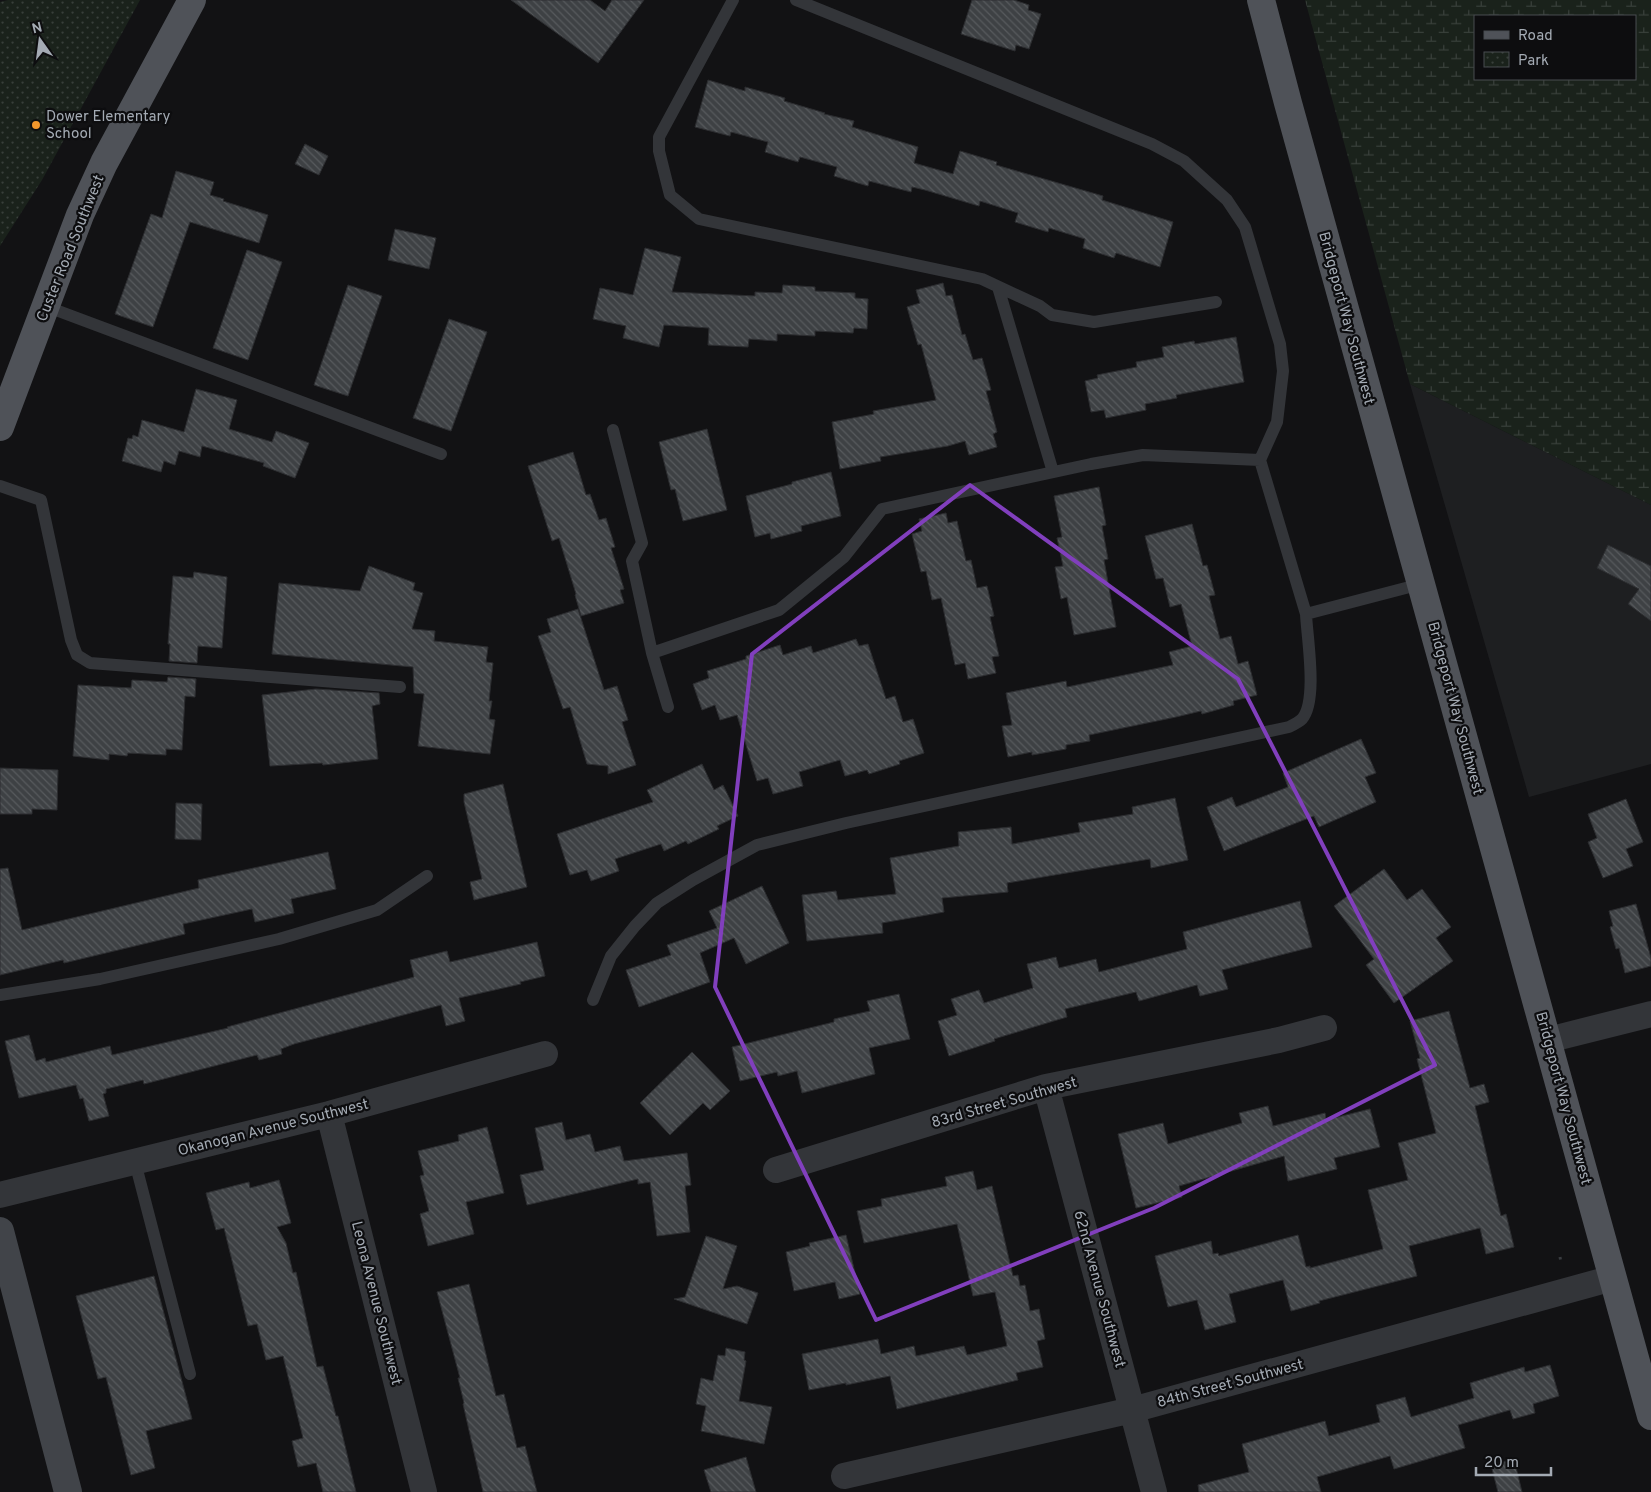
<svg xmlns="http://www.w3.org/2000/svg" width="1651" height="1492" font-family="Overpass,sans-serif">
	<defs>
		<pattern id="wetland-marsh" width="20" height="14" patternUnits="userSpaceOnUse" patternTransform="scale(1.25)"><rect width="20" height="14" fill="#1a221b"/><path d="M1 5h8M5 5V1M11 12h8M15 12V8" fill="none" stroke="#383f3a"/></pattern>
		<pattern id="park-dots" width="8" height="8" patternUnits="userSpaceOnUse" patternTransform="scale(1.25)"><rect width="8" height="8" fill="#1a221b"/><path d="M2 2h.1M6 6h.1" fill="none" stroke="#383f3a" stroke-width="1.8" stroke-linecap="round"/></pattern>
		<pattern id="building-back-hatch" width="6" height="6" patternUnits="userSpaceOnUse" patternTransform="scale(1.25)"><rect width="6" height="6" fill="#3e4144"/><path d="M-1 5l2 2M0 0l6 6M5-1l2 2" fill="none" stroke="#575a5d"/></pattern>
	</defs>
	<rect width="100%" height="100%" fill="#121214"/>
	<path fill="#1e1f21" d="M 1410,384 L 1651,505 L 1651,764 L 1529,797 Z"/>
	<path fill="url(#wetland-marsh)" fill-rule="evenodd" d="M 1305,0 L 1651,0 L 1651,505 L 1410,384 ZM 1475,16 L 1635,16 L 1635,79 L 1475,79 Z"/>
	<path fill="url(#park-dots)" d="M 8,0 L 140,0 L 42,180 L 0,246 L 0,2 Z"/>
	<path fill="url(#building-back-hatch)" stroke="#2c2d30" d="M 511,0 L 590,0 L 605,11 L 612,0 L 644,0 L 598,63 Z
		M 972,0 L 1014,0 L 1029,5 L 1028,10 L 1041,14 L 1029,49 L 1016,45 L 1015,51 L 961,34 Z
		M 708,80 L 745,91 L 745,87 L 785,98 L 784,101 L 825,113 L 824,114 L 854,121 L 852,127 L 918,147 L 914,163 L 953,174 L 960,151 L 997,162 L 996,165 L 1103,196 L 1102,200 L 1173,222 L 1160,267 L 1116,253 L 1114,258 L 1083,248 L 1085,239 L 1049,228 L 1048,232 L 1015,222 L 1018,213 L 980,201 L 979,206 L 925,190 L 912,187 L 911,192 L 869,181 L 868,186 L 834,176 L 837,167 L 800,157 L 798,162 L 765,152 L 768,142 L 731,132 L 730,136 L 695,127 Z
		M 305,144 L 328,156 L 319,175 L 295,164 Z
		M 176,171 L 214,182 L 210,195 L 224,199 L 223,201 L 268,215 L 259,243 L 190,222 L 153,327 L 115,314 L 151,214 L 162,218 Z
		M 395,229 L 436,238 L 429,269 L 388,260 Z
		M 645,248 L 681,257 L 672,292 L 755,296 L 755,292 L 782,293 L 783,285 L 815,287 L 815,291 L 855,293 L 855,298 L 868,299 L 867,329 L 854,328 L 853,333 L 815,331 L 815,336 L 777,334 L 777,341 L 749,339 L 748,347 L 708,345 L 709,328 L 664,325 L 659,347 L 623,338 L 626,326 L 593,319 L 600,288 L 633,295 Z
		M 247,250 L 282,262 L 248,360 L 213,348 Z
		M 943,283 L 946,296 L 952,295 L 962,335 L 965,334 L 973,360 L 982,358 L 991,390 L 986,391 L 997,432 L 993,434 L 997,447 L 969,455 L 965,441 L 948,446 L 880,457 L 881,461 L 840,469 L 832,422 L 874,414 L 873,411 L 936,400 L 921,344 L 918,345 L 907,307 L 920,303 L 916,290 Z
		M 348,285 L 382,296 L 348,396 L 314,385 Z
		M 449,319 L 487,332 L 451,431 L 413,418 Z
		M 1236,337 L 1244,382 L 1176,395 L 1177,398 L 1145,404 L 1146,410 L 1106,418 L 1104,410 L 1091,412 L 1085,381 L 1098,378 L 1097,375 L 1137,367 L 1136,362 L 1164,357 L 1162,347 L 1194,341 L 1195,344 Z
		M 196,389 L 237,400 L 229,429 L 272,442 L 276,431 L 309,443 L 295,478 L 263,466 L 264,463 L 202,446 L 200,457 L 179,451 L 175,465 L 164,461 L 161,472 L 122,461 L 128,438 L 132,439 L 133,435 L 138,437 L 142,420 L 184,432 Z
		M 707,429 L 727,510 L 683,521 L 675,489 L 671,490 L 659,442 Z
		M 573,452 L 586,495 L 590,494 L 599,520 L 606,518 L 615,547 L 611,548 L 624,589 L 620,590 L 624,603 L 581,616 L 575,595 L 576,594 L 559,538 L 552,541 L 528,466 Z
		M 831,472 L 841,516 L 801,526 L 802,531 L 771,539 L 770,533 L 755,537 L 746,496 L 792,484 L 792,482 Z
		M 1099,487 L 1106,525 L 1102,526 L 1108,559 L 1104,560 L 1116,627 L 1074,635 L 1067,597 L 1061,599 L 1055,567 L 1063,566 L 1057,538 L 1062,537 L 1054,496 Z
		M 946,513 L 948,523 L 957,521 L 966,561 L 971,560 L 977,588 L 987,586 L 994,616 L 990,617 L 999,656 L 992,657 L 996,673 L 968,679 L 965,663 L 955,665 L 941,598 L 932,600 L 926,571 L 921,572 L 912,534 L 922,531 L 919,519 Z
		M 1192,524 L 1203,566 L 1207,565 L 1215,595 L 1209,596 L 1220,639 L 1231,636 L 1238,664 L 1248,661 L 1257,695 L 1233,701 L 1234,705 L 1202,714 L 1201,711 L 1176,717 L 1089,735 L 1090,741 L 1066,745 L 1066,749 L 1032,755 L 1032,752 L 1008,757 L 1002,726 L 1012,725 L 1006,693 L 1066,681 L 1067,687 L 1173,665 L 1169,652 L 1192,646 L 1181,604 L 1170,607 L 1163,578 L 1156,579 L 1145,536 Z
		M 1608,545 L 1651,566 L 1651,621 L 1628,604 L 1639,589 L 1597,568 Z
		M 369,566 L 415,583 L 413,590 L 423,593 L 412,629 L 435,631 L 434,641 L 488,647 L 486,662 L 493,663 L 489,701 L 492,701 L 489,719 L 495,720 L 490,754 L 418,746 L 424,694 L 414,693 L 413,667 L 272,654 L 279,583 L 360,591 Z
		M 194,572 L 227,577 L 222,648 L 198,646 L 197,663 L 169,661 L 170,644 L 168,644 L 173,576 L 193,578 Z
		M 578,609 L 604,690 L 617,686 L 628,720 L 622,722 L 636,765 L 608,774 L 608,766 L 587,764 L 570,707 L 563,709 L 538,636 L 551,632 L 547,619 Z
		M 856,639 L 859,646 L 868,644 L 886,699 L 895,696 L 903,722 L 913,719 L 924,753 L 899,761 L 900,764 L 869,774 L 867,770 L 845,776 L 840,760 L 799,772 L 803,786 L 773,794 L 768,778 L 757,781 L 737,715 L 720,720 L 715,705 L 702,710 L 693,684 L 709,678 L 707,671 L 746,659 L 746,656 L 780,645 L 783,655 L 811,646 L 813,653 Z
		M 168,677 L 196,679 L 195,697 L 185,696 L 182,750 L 166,749 L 166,755 L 128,753 L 127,756 L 109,754 L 109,760 L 73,756 L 78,685 L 131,688 L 132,680 L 167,682 Z
		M 316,689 L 379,693 L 380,704 L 372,706 L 378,759 L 323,765 L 322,763 L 270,766 L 262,695 Z
		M 1361,739 L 1376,773 L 1365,777 L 1376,802 L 1319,827 L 1314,816 L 1224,851 L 1207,807 L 1232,797 L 1236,807 L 1288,787 L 1283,773 Z
		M 702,764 L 714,790 L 723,785 L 738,816 L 717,826 L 719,829 L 688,844 L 686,841 L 664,851 L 661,844 L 615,859 L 619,871 L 591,881 L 587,870 L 570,875 L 557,834 L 653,802 L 647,790 Z
		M 0,768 L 58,770 L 57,810 L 32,809 L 32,814 L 0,814 Z
		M 503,784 L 527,887 L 474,900 L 470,882 L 482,879 L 464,802 L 464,794 Z
		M 1175,798 L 1188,860 L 1151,868 L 1150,859 L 1007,883 L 1008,892 L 942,898 L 944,912 L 882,923 L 883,933 L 807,941 L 802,895 L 836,891 L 838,900 L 896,894 L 890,858 L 959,846 L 958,832 L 1011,827 L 1012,844 L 1080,832 L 1078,823 L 1133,814 L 1132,807 Z
		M 1626,799 L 1643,842 L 1626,849 L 1633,866 L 1603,878 L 1588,842 L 1597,838 L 1588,814 Z
		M 176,803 L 202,804 L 201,840 L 175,839 Z
		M 328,852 L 336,889 L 291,899 L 294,913 L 255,922 L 252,909 L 183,924 L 185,934 L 64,963 L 63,960 L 0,975 L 0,869 L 8,868 L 22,930 L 199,888 L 198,880 Z
		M 1384,869 L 1407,900 L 1422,889 L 1451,927 L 1436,938 L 1453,961 L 1394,1003 L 1366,965 L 1374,959 L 1334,906 Z
		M 762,886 L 789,943 L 746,964 L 734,938 L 700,953 L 710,982 L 639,1007 L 626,970 L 671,955 L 667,945 L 717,928 L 709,911 Z
		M 1300,901 L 1312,947 L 1222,970 L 1228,989 L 1200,996 L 1197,985 L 1139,1001 L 1136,992 L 1065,1009 L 1067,1017 L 994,1039 L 995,1041 L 949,1056 L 938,1021 L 957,1015 L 951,999 L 979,990 L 984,1003 L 1033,988 L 1027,964 L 1056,957 L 1059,968 L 1096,959 L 1099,972 L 1187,949 L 1183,932 Z
		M 1636,904 L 1651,958 L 1651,966 L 1625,973 L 1619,948 L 1616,949 L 1610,927 L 1613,926 L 1609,911 Z
		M 537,942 L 545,976 L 520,982 L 521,984 L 459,998 L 465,1021 L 446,1026 L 441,1005 L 294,1044 L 281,1049 L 282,1054 L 259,1060 L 257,1055 L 144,1084 L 143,1080 L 106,1089 L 106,1093 L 103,1094 L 109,1116 L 89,1121 L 83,1098 L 80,1099 L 76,1085 L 19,1098 L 5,1041 L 29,1035 L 36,1061 L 45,1058 L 46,1062 L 110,1046 L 112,1055 L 228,1028 L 227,1027 L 414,977 L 410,960 L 447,951 L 450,962 Z
		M 899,994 L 910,1039 L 869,1048 L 875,1074 L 802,1093 L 797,1071 L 778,1076 L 777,1072 L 740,1081 L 732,1047 L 834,1022 L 834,1019 L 870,1011 L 867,1001 Z
		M 1449,1011 L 1470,1088 L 1484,1084 L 1489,1102 L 1475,1106 L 1501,1216 L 1506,1214 L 1514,1247 L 1486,1254 L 1480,1228 L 1409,1246 L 1417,1276 L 1319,1301 L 1320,1303 L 1291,1311 L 1283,1280 L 1229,1294 L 1236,1322 L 1205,1330 L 1197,1300 L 1168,1307 L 1155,1256 L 1211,1241 L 1213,1254 L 1218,1253 L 1219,1256 L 1298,1235 L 1306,1267 L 1310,1266 L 1310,1268 L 1383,1249 L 1368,1190 L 1408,1180 L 1398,1143 L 1436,1133 L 1417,1059 L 1420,1058 L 1410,1021 Z
		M 692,1052 L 730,1091 L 710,1110 L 703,1103 L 670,1135 L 640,1103 Z
		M 1268,1106 L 1273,1126 L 1325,1113 L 1326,1120 L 1370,1109 L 1380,1147 L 1334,1158 L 1337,1169 L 1288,1181 L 1284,1156 L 1179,1186 L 1182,1197 L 1136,1208 L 1118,1134 L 1163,1123 L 1168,1144 L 1242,1123 L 1239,1113 Z
		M 562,1122 L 566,1140 L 590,1134 L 595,1152 L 620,1146 L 624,1161 L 687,1153 L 691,1185 L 685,1186 L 690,1232 L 657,1236 L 650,1182 L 638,1184 L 638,1179 L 527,1205 L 520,1175 L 544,1170 L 535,1128 Z
		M 487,1127 L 504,1193 L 466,1202 L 474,1234 L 428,1246 L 420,1214 L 429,1211 L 420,1176 L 424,1175 L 418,1151 L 459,1141 L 458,1135 Z
		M 973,1171 L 977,1190 L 992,1186 L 1013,1276 L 1018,1275 L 1020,1286 L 1025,1285 L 1030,1311 L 1039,1309 L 1045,1339 L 1037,1341 L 1043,1367 L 1016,1373 L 1018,1380 L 897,1409 L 890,1376 L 846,1385 L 846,1383 L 809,1390 L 802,1354 L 878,1339 L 881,1354 L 914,1346 L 916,1356 L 964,1346 L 967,1355 L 1007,1346 L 995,1292 L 973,1296 L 957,1224 L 864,1243 L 857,1211 L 882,1206 L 881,1199 L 947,1186 L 945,1177 Z
		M 279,1180 L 291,1223 L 277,1227 L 286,1243 L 293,1273 L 296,1272 L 317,1367 L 323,1366 L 336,1416 L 338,1416 L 356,1492 L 323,1492 L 316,1463 L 298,1467 L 292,1441 L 303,1438 L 283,1356 L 266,1360 L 257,1324 L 248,1326 L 224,1228 L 216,1230 L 206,1193 L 249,1182 L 250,1188 Z
		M 846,1235 L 860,1294 L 839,1299 L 835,1282 L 794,1291 L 786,1252 L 810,1246 L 809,1243 Z
		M 706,1236 L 737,1246 L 723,1289 L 737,1286 L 758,1293 L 747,1324 L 674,1299 L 685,1297 Z
		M 154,1276 L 192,1419 L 146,1431 L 155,1468 L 131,1475 L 106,1377 L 98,1379 L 76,1296 Z
		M 469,1284 L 496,1396 L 504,1394 L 517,1448 L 525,1446 L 537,1492 L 483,1492 L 463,1404 L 464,1403 L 458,1378 L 460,1378 L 437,1292 Z
		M 726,1348 L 745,1352 L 744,1360 L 746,1361 L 739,1401 L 772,1407 L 764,1444 L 701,1431 L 706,1406 L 696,1404 L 701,1378 L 713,1381 L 718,1355 L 725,1356 Z
		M 1550,1365 L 1559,1396 L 1533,1404 L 1535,1413 L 1513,1419 L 1510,1410 L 1458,1425 L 1465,1448 L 1394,1469 L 1390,1456 L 1317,1477 L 1321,1492 L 1199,1492 L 1198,1485 L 1249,1472 L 1242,1444 L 1325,1421 L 1329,1436 L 1380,1422 L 1376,1405 L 1405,1397 L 1411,1417 L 1474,1398 L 1470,1383 L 1524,1367 L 1525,1372 Z
		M 746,1457 L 756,1492 L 711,1492 L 704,1470 Z
		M 1514,1459 L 1522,1492 L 1498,1492 L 1491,1465 Z"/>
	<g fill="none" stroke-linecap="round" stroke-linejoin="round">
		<path stroke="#393c40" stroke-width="3" stroke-dasharray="2.5 4" stroke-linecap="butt" d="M 1560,1257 L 1561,1262"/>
		<path stroke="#333539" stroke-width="12" d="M 733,0 L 659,137 L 659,151 L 670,195 L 699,219 L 982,279 L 1040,306 L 1052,315 L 1094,322 L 1216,302
			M 796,0 L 1152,144 L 1184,161 L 1227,200 L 1245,227 L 1280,344 L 1283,371 L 1277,422 L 1260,460 L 1306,614
			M 998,287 L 1053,472
			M 45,306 L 441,454
			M 613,430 L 642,543 L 632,561 L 652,653 L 779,610 L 844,557 L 882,509 L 1091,464 L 1143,455 L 1260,460
			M 0,486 L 41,500 L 71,640 L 77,655 L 90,663 L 400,687
			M 652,653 L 668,707
			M 0,995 L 100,979 L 279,939 L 377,910 L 427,876
			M 593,1000 L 611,956 L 635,926 L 657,903 L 693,880 L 757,845 L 846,823 L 1289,727 C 1293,725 1299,722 1302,719 C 1318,701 1307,637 1306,614 L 1421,584
			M 135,1162 L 190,1374"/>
		<path stroke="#333539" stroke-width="26" d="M 1548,1040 L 1651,1014
			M 1046,1087 L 1154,1492
			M 329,1114 L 424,1492
			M 776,1170 L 1046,1087 L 1279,1040 L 1324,1028
			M 0,1195 L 329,1114 L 545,1054
			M 844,1476 L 1132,1410 L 1613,1278"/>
		<path stroke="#414449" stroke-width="28" d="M 0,1231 L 68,1492"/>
		<path stroke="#4f5258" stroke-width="28" d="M 1261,0 L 1288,103 L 1651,1416
			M 0,427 L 80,215 L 104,163 L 192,0"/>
	</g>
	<path fill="none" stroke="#813fbd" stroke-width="4" stroke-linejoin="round" d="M 970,485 L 1238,679 L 1435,1065 L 1154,1208 L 876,1320 L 715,987 L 752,654 Z"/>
	<circle fill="#f2962c" stroke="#0d0d0f" stroke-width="2" cx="36" cy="125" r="5"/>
	<g text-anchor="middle" stroke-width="4.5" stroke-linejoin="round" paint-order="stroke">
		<g font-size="15" fill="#a4abb4" stroke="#0d0d0f" text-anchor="start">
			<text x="46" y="121">Dower Elementary<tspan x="46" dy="17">School</tspan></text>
		</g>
		<g font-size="15" fill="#a4abb4" stroke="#0d0d0f">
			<text transform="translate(70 248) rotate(-68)" y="5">Custer Road Southwest</text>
			<text transform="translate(1347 318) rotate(75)" y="5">Bridgeport Way Southwest</text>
			<text transform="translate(1456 708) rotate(75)" y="5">Bridgeport Way Southwest</text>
			<text transform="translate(1564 1098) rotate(75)" y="5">Bridgeport Way Southwest</text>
			<text transform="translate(1004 1102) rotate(-16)" y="5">83rd Street Southwest</text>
			<text transform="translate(273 1127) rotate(-14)" y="5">Okanogan Avenue Southwest</text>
			<text transform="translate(1100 1289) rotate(75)" y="5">62nd Avenue Southwest</text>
			<text transform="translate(377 1303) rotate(76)" y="5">Leona Avenue Southwest</text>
			<text transform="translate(1230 1383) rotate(-15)" y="5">84th Street Southwest</text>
		</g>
	</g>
	<rect x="1474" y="15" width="162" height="65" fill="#0d0d0f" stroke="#494c51"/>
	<rect x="1484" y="31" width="25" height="8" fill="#4f5258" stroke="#494c51"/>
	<text x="1518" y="40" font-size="15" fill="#a4abb4">Road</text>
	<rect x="1484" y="52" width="25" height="15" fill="url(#park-dots)" stroke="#494c51"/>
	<text x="1518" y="65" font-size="15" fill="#a4abb4">Park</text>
	<g transform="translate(40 40) rotate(346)" stroke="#0d0d0f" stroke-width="4" paint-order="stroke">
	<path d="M0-4L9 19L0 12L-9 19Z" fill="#a4abb4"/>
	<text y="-8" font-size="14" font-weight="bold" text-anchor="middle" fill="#a4abb4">N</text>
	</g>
	<path d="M1476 1467v8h75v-8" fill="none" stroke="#a4abb4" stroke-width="2.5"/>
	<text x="1484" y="1467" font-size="15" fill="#a4abb4" stroke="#0d0d0f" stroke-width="4" paint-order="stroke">20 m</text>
</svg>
